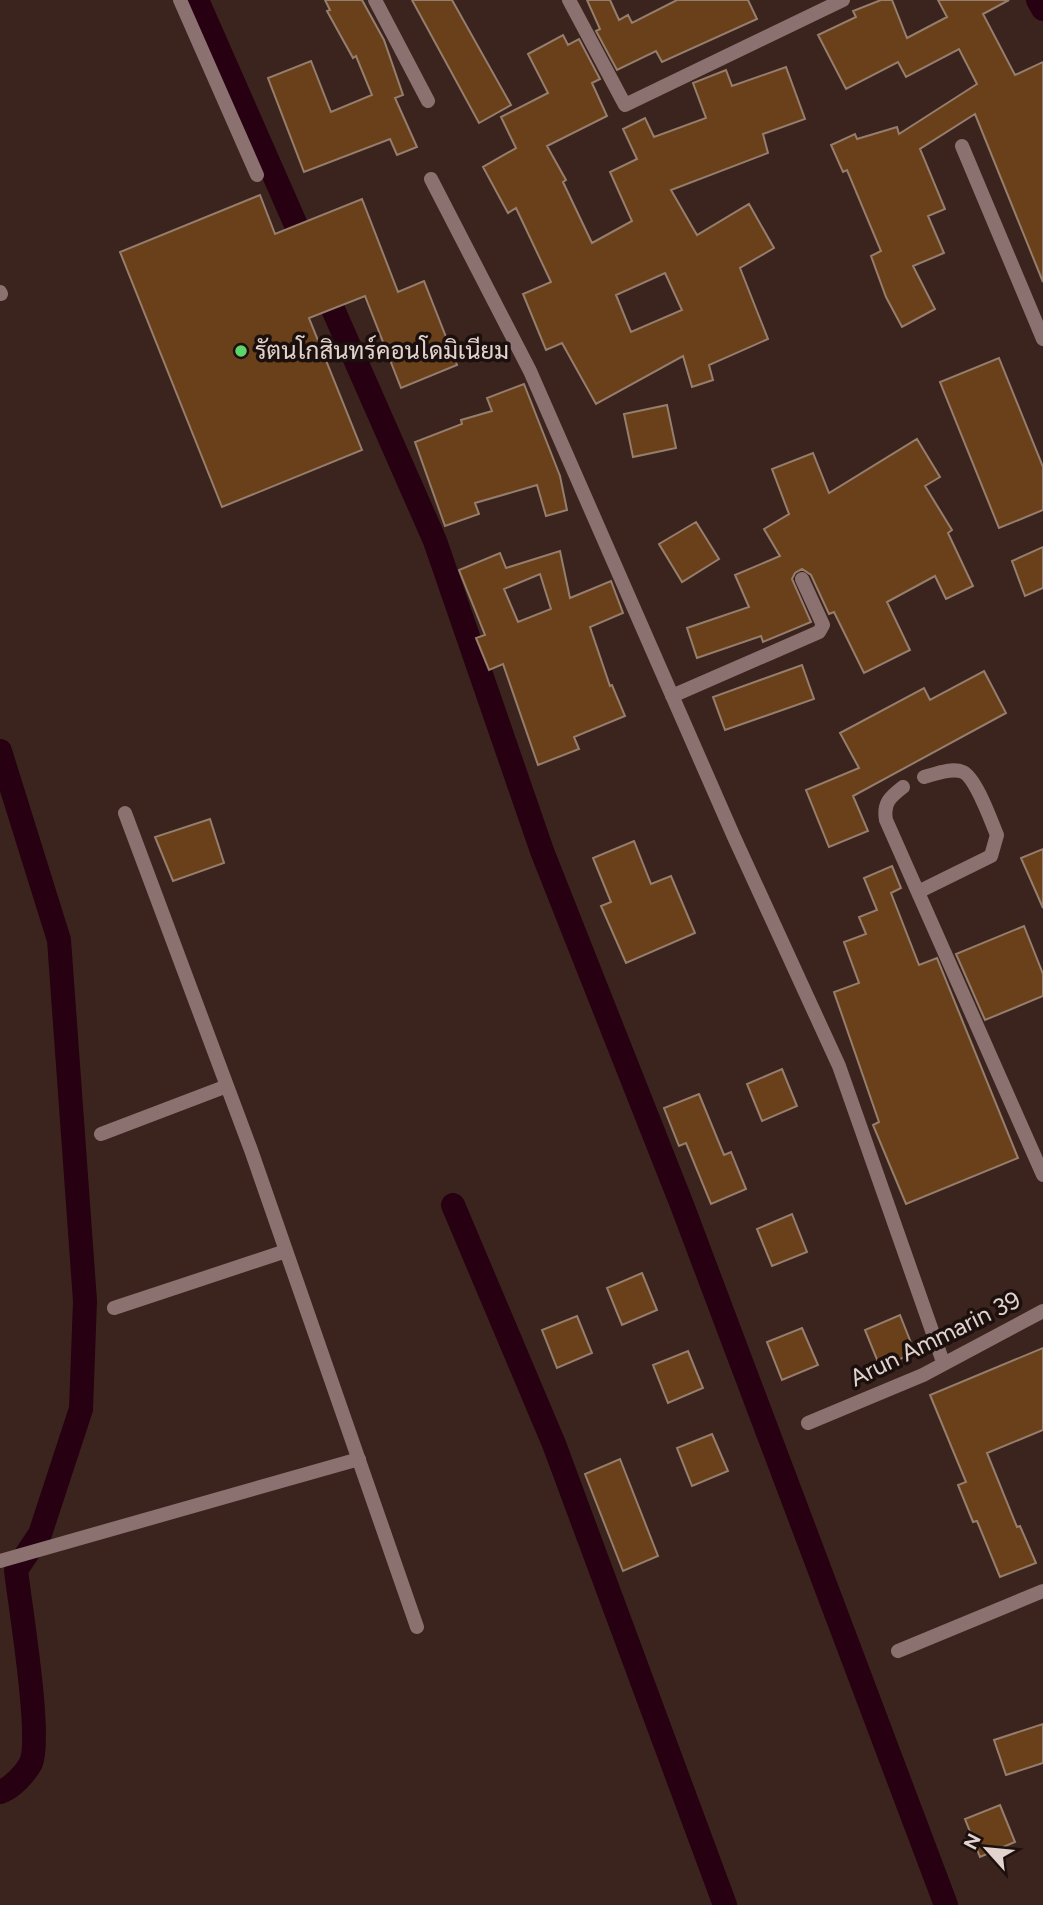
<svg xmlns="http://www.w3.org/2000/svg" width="1043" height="1905" font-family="Figtree,Sarabun,sans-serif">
	<rect width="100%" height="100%" fill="#3b241d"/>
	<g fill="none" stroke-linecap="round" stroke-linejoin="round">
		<path stroke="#270012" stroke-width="24" d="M 197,0 L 435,541 L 542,851 L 682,1205 L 946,1905
			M 1038,0 L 1043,9
			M 0,751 L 59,940 L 85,1301 L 81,1409 L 40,1534 L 16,1570 C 20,1606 42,1736 31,1763 C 25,1774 12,1788 0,1792
			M 453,1205 L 554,1444 L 725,1905"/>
	</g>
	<path fill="#6a401a" stroke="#957e6d" stroke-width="2" fill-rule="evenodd" d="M 325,0 L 362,0 L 384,40 L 403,95 L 395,98 L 417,147 L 397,155 L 390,139 L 304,172 L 268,78 L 311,61 L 331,112 L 372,95 L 356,56 L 353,58 L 327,11 L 330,10 Z
		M 412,0 L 452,0 L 511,105 L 479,123 Z
		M 587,0 L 610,0 L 619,20 L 628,15 L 632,23 L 677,0 L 748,0 L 757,19 L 662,62 L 656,51 L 617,70 L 596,31 L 600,29 Z
		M 881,0 L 892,0 L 907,38 L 947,17 L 938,0 L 1009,0 L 983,14 L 1015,75 L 1043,62 L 1043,282 L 975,114 L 920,149 L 945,209 L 928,216 L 944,253 L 913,266 L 935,309 L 902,327 L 886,297 L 871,256 L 881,251 L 847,170 L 843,172 L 831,145 L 855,134 L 857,139 L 897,127 L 899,134 L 977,84 L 959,49 L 906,77 L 898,62 L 846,89 L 818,35 L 856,17 L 853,11 Z
		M 563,35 L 568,45 L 579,39 L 600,79 L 592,83 L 607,116 L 547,146 L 566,180 L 563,182 L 592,243 L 632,221 L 610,172 L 637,159 L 623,129 L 645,118 L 654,137 L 706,118 L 693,83 L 726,70 L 732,86 L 786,67 L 805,119 L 763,134 L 768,153 L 671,190 L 697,235 L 749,204 L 774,248 L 740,268 L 768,339 L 709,365 L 713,380 L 692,387 L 683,356 L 596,404 L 562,343 L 546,350 L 523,294 L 551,282 L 516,208 L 508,213 L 483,167 L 516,148 L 501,117 L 548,93 L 528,54 ZM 665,273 L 682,310 L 631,332 L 616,295 Z
		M 260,195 L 275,234 L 362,199 L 398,292 L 424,281 L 457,365 L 401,388 L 365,296 L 309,318 L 362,450 L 222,507 L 120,252 Z
		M 999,358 L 1043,467 L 1043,510 L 999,528 L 940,382 Z
		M 524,384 L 560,476 L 567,510 L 546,516 L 537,485 L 475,503 L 479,514 L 445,526 L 415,442 L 462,424 L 461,420 L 492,411 L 487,398 Z
		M 667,405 L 676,448 L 633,457 L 624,414 Z
		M 917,439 L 940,477 L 925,486 L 952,530 L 948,533 L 973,586 L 946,599 L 935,576 L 887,602 L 910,650 L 864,673 L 834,612 L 829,614 L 811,575 L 802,569 L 795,573 L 792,579 L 811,622 L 763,642 L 761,636 L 697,658 L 687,628 L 749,607 L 735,575 L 780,556 L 764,529 L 789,514 L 772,469 L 813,453 L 829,493 Z
		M 696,522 L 719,559 L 682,582 L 659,544 Z
		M 1043,547 L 1043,588 L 1025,596 L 1012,561 Z
		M 560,551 L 570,598 L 611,581 L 623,613 L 590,627 L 610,686 L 612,685 L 625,716 L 574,737 L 579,749 L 538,765 L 503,664 L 489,670 L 476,638 L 485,635 L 459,570 L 500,553 L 506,568 ZM 540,574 L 551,609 L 518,622 L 504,589 Z
		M 802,665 L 814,699 L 725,730 L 713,697 Z
		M 984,671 L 1006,713 L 853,796 L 868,831 L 829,847 L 806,790 L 859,768 L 840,733 L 924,688 L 930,700 Z
		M 210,819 L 224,863 L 173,881 L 155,837 Z
		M 634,841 L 651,884 L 671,876 L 695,933 L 626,963 L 601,906 L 611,902 L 593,858 Z
		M 1043,849 L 1043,908 L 1021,858 Z
		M 892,866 L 901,888 L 891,893 L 919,965 L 937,958 L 1018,1158 L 906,1204 L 873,1125 L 879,1122 L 834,992 L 859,983 L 844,942 L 866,934 L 859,917 L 877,910 L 864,878 Z
		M 1024,926 L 1043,974 L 1043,996 L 985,1020 L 956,954 Z
		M 782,1069 L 797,1106 L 762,1121 L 747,1084 Z
		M 699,1094 L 724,1155 L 731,1152 L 746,1189 L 711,1204 L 686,1143 L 679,1146 L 664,1108 Z
		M 792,1214 L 807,1252 L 772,1266 L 757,1229 Z
		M 642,1273 L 657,1310 L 622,1325 L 607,1288 Z
		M 900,1315 L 915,1353 L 880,1367 L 865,1330 Z
		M 577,1316 L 592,1353 L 557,1368 L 542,1330 Z
		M 802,1328 L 818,1365 L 782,1380 L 767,1342 Z
		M 1043,1348 L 1043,1430 L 987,1453 L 1017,1527 L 1020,1526 L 1036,1563 L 1000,1577 L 977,1521 L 973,1522 L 958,1485 L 966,1482 L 930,1395 Z
		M 688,1351 L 703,1388 L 668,1403 L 653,1365 Z
		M 712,1434 L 728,1471 L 692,1486 L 677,1448 Z
		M 620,1459 L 658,1556 L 623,1571 L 585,1474 Z
		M 1043,1724 L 1043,1763 L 1006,1775 L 994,1740 Z
		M 1000,1805 L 1015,1842 L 980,1857 L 965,1819 Z"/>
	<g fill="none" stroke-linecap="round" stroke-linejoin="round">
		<path stroke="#8c7171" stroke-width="14" d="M 180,0 L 257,175
			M 375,0 L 428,101
			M 569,0 L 625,105 L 843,0
			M 962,146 L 1043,339
			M 431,179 L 530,371 L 734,837 L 839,1066 L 943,1362
			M 0,292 L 1,294
			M 672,696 L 819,632 L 823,625 L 802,579
			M 903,787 C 890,797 883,803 886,820 L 1043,1175
			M 125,813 L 251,1150 L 417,1627
			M 920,891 L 991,856 L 997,835 C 991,821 976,778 963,772 C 952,767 935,774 924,777
			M 101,1134 L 227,1086
			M 114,1308 L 286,1251
			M 808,1423 L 923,1375 L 1043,1311
			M 0,1561 L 359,1459
			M 898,1651 L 1043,1591"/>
	</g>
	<circle fill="#5ed56c" stroke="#1b100d" stroke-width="2.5" cx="241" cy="351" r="7"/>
	<g text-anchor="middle" stroke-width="7" stroke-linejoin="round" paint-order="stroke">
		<g font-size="24" fill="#e3d3ce" stroke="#1b100d" text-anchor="start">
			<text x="255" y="359">รัตนโกสินทร์คอนโดมิเนียม</text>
		</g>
		<g font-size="24" fill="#e3d3ce" stroke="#1b100d">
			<text transform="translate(935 1339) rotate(-26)" y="8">Arun Ammarin 39</text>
		</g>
	</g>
	<g transform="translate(987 1849) rotate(297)" stroke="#1b100d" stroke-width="5" paint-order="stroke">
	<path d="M0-5L12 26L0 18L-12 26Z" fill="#e3d3ce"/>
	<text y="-10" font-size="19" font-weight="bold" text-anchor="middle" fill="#e3d3ce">N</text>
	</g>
</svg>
